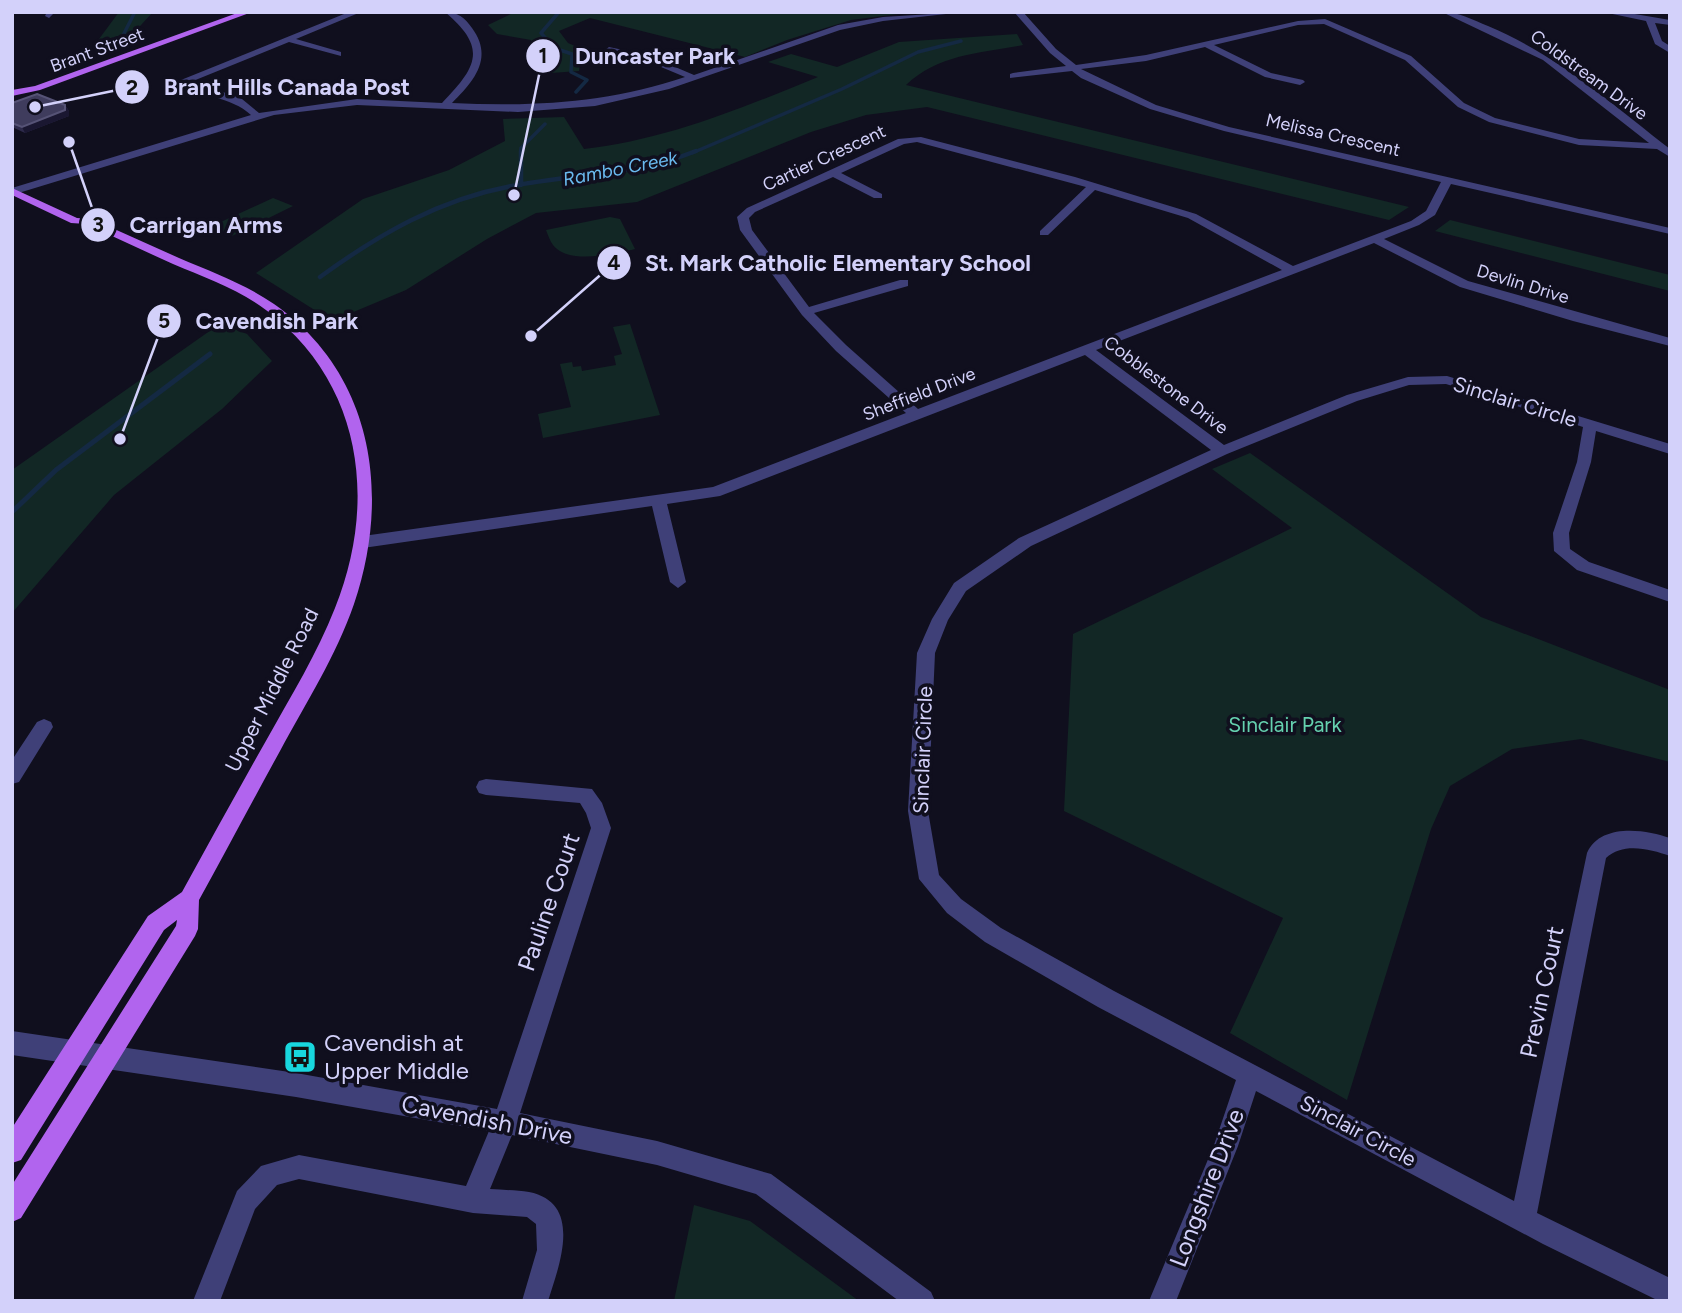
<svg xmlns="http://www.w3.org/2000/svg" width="1682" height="1313" font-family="Figtree,sans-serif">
	<rect width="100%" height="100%" fill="#100f1e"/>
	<path fill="#122725" d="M 119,12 L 153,12 L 130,37 L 99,39 Z
		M 515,12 L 914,12 L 851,20 L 787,40 L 745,57 L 590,18 L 559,31 L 568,43 L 582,49 L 579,71 L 551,73 L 545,54 L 532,46 L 531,40 L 497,34 L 488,25 Z
		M 1017,34 L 1023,45 C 981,53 938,54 906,85 L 1409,207 L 1389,220 L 927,107 L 866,115 L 811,132 L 637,202 L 536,213 L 487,239 L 406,290 L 332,321 L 256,273 L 363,199 L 449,170 L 505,141 L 503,119 L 564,117 L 584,149 C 666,140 742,108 818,77 L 768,62 L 791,54 L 837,67 L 899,42 Z
		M 273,198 L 293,206 L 232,236 L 212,226 Z
		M 610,217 L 620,219 L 635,249 C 614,254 568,265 553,245 C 550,241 548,235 546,230 Z
		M 1450,220 L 1670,275 L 1670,291 L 1435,231 Z
		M 221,323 L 247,334 L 272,361 L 222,409 L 114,495 L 12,613 L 12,470 Z
		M 630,324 L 660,415 L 543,438 L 538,414 L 571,407 L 560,364 L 572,362 L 573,367 L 581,366 L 582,371 L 616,365 L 614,356 L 622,354 L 613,327 Z
		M 1250,453 L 1481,617 L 1670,690 L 1670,762 L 1581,739 L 1512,749 L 1450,786 L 1431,829 L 1347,1100 L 1230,1033 L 1283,918 L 1064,811 L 1073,634 L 1292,528 L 1212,469 Z
		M 694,1205 L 750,1221 L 859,1301 L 674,1301 Z"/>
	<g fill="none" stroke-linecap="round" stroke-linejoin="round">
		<path stroke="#142943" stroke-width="3.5" d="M 559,12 L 541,33 L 554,48 L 572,54 L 571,72 L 587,80 L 576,92
			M 117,47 L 135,12
			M 521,153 L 521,148 L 545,124
			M 692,153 L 842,89 L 918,52 L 961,41"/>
		<path stroke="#142943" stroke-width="4.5" d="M 521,151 L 521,185
			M 320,277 C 379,234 440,199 512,186 C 574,174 637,175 696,151"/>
		<path stroke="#142943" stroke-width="5" d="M 12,512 L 56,470 L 210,354"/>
		<path fill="#3f4078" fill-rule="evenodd" d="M 47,12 L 55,12 L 49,18 L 45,16 Z
			M 349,12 L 361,12 L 296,39 L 341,52 L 341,56 L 289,42 L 193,81 L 242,99 L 259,113 L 357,99 L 442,103 C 477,67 488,48 445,12 C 458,12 465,18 472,28 C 494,58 474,81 452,103 C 532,107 609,103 685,77 L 642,59 L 606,52 L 605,50 L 609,47 L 647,55 L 694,75 L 838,25 L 883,17 L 964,12 L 883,21 L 840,30 L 669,89 L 595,106 L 518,112 L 357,105 L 274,115 L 12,195 L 12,188 L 251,115 C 231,96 201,99 181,80 Z
			M 1014,12 L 1023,12 L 1056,49 L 1076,65 L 1146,55 L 1298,21 L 1325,19 L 1411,56 L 1464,103 L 1495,118 L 1579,139 L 1649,143 L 1543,60 L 1442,12 C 1459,12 1473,20 1488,26 C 1557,55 1611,103 1670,149 L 1670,157 L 1657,149 L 1579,145 L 1489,122 L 1458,107 L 1405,60 L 1324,24 L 1298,25 L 1214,45 L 1271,73 L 1303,80 L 1305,82 L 1300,85 L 1265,77 L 1205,47 L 1146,61 L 1081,69 L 1156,105 L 1229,127 L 1670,228 L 1670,234 L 1451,184 L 1435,215 L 1419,225 L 1384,239 L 1468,281 L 1670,338 L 1670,346 L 1573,321 L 1460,287 L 1374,243 L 1096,350 L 1224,445 L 1347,395 L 1408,377 L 1447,376 L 1670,444 L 1670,454 L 1596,431 L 1591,462 L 1569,533 L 1570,549 L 1589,562 L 1670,590 L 1670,602 L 1577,570 L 1554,551 L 1553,533 L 1577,462 L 1583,427 L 1446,384 L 1409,385 L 1357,401 L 1227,454 L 1031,546 L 966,591 L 948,620 L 935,653 L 928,811 L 939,875 L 961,899 L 1001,928 L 1114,991 L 1514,1201 L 1587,853 C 1600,823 1645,829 1670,838 L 1670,856 C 1650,849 1623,842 1606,858 L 1537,1213 L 1670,1278 L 1670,1301 L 1659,1301 L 1543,1244 L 1256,1091 L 1238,1146 L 1176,1301 L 1149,1301 L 1214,1145 L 1236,1080 L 1098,1007 L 985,942 L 947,913 L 919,879 L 908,811 L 917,653 L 932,619 L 954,583 L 1019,538 L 1211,450 L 1085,355 L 720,496 L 667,504 L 686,582 L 678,588 L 670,582 L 652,506 L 363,548 L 355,542 L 363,536 L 713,487 L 906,413 L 836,351 L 802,315 L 740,230 L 737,217 L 747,208 L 898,139 L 921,137 L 1075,177 L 1196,214 L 1293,266 L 1411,221 L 1426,211 L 1441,182 L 1224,131 L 1150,109 L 1081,78 L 1072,71 L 1010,78 L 1010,74 L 1013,73 L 1066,66 L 1050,53 ZM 917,142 L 1086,187 L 1040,231 L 1040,235 L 1048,235 L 1095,190 L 1188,218 L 1282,270 L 918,409 L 846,345 L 814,313 L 908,286 L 908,280 L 900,280 L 809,307 L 752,230 L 749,218 L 755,212 L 833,177 L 874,198 L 882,198 L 882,194 L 841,173 L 904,144 Z
			M 1603,12 L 1623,12 L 1670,20 L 1670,25 L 1655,23 L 1662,41 L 1670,46 L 1670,53 L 1655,44 L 1646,21 Z
			M 44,719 L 51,722 L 53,727 L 19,782 L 12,784 L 12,760 L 37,722 Z
			M 486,779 L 592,789 L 602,803 L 611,828 L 520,1113 L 657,1141 L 771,1174 L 931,1292 L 935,1301 L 899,1301 L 756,1194 L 657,1165 L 512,1135 L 490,1189 C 503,1190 517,1190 529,1192 C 584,1203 559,1266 548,1301 L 522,1301 L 537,1250 L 536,1224 L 527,1217 L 473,1213 L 299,1179 L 277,1185 L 255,1209 L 220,1301 L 193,1301 L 237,1191 L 261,1166 L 299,1155 L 466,1186 L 489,1131 L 296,1097 L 12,1055 L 12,1031 L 296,1073 L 497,1109 L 591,828 L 586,813 L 580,803 L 486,795 L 479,793 L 476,787 L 479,781 Z"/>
		<path fill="#b164ee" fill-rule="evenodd" d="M 240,12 L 252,12 L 40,90 L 12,96 L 12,90 L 35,86 Z
			M 12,188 L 77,218 L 92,219 C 121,232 150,245 179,258 C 212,272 245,284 274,304 C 374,374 391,495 354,604 C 336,656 306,703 280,751 C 253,800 226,851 199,900 L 198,929 L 195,936 L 21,1218 L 12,1222 L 12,1185 L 176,926 L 177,920 L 164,930 L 21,1160 L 12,1163 L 12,1128 L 148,916 L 182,892 C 210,841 238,790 267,739 C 291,696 317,654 335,608 C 376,506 364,391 276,318 C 246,292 209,279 173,264 C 144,251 115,237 86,224 L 71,223 L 12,195 Z"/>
	</g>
	<path fill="#2d2a4a" d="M 12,103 L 65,105 L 69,111 L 69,116 L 25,133 L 12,127 Z"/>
	<path fill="#1a1731" d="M 65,105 L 69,111 L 69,116 L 25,133 L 22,127 Z"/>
	<path fill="#3f3c5d" stroke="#565376" stroke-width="2" d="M 37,94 L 65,105 L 65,110 L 22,127 L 12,123 L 12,103 Z"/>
	<defs>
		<symbol id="bus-square" viewBox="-11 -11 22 22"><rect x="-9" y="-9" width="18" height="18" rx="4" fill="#18d7de" stroke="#100f1e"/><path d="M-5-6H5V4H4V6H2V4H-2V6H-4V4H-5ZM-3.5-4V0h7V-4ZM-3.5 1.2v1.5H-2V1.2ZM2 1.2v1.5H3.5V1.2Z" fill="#111"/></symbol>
	</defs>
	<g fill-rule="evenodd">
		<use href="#bus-square" x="281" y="1038" width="38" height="38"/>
	</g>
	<g text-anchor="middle" stroke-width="7" stroke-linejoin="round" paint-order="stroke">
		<g font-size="18" fill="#d3d1fa" stroke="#100f1e">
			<text transform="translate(97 50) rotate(-20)" y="6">Brant Street</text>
			<text transform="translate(1589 75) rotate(36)" y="6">Coldstream Drive</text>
			<text transform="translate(1333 135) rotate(13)" y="6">Melissa Crescent</text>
			<text transform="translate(824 158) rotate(-25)" y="6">Cartier Crescent</text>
			<text transform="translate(1523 284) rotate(17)" y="6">Devlin Drive</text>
			<text transform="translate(1166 385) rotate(37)" y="6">Cobblestone Drive</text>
			<text transform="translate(919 394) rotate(-21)" y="6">Sheffield Drive</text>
		</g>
		<g font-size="19" font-style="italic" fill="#6abaef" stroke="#100f1e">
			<text transform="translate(620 168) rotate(-11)" y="7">Rambo Creek</text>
		</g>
		<g font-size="21" fill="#d3d1fa" stroke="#100f1e">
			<text transform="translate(1515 402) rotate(17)" y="7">Sinclair Circle</text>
			<text transform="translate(272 690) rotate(-63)" y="7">Upper Middle Road</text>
			<text transform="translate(923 750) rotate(-88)" y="7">Sinclair Circle</text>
			<text transform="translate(1358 1131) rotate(28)" y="7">Sinclair Circle</text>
		</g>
		<g font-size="21" fill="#65d1af" stroke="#100f1e">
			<text x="1285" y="732">Sinclair Park</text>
		</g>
		<g font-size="24" fill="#d3d1fa" stroke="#100f1e">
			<text transform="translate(549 902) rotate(-71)" y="8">Pauline Court</text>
			<text transform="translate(1542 992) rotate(-78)" y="8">Previn Court</text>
			<text transform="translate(487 1120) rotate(11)" y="8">Cavendish Drive</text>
			<text transform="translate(1207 1188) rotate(-69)" y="8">Longshire Drive</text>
		</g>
		<g font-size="24" fill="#d3d1fa" stroke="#100f1e" text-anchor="start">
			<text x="324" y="1051">Cavendish at<tspan x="324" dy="28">Upper Middle</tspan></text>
		</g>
	</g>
	<path fill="none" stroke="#d3d1fa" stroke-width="2.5" d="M514 195L543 56M35 107L132 87M69 142L98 225M531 336L614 263M120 439L164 321"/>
	<g fill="#d3d1fa" stroke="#100f1e" stroke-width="2.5">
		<circle cx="514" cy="195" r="7"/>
		<circle cx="35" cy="107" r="7"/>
		<circle cx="69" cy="142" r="7"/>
		<circle cx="531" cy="336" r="7"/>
		<circle cx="120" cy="439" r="7"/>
		<circle cx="543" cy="56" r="18"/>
		<circle cx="132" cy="87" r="18"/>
		<circle cx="98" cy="225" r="18"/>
		<circle cx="614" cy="263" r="18"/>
		<circle cx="164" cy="321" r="18"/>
	</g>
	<g font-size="21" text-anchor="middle" font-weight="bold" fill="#111">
		<text x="543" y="63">1</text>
		<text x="132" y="95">2</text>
		<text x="98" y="232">3</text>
		<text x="614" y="270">4</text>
		<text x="164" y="328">5</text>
	</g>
	<g font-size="23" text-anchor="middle" font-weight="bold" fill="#d3d1fa" stroke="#100f1e" stroke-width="7" stroke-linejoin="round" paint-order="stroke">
		<text x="655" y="64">Duncaster Park</text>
		<text x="287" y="95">Brant Hills Canada Post</text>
		<text x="206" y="233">Carrigan Arms</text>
		<text x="838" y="271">St. Mark Catholic Elementary School</text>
		<text x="277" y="329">Cavendish Park</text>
	</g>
	<rect width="1682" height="1313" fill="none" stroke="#d3d1fa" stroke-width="28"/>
</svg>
